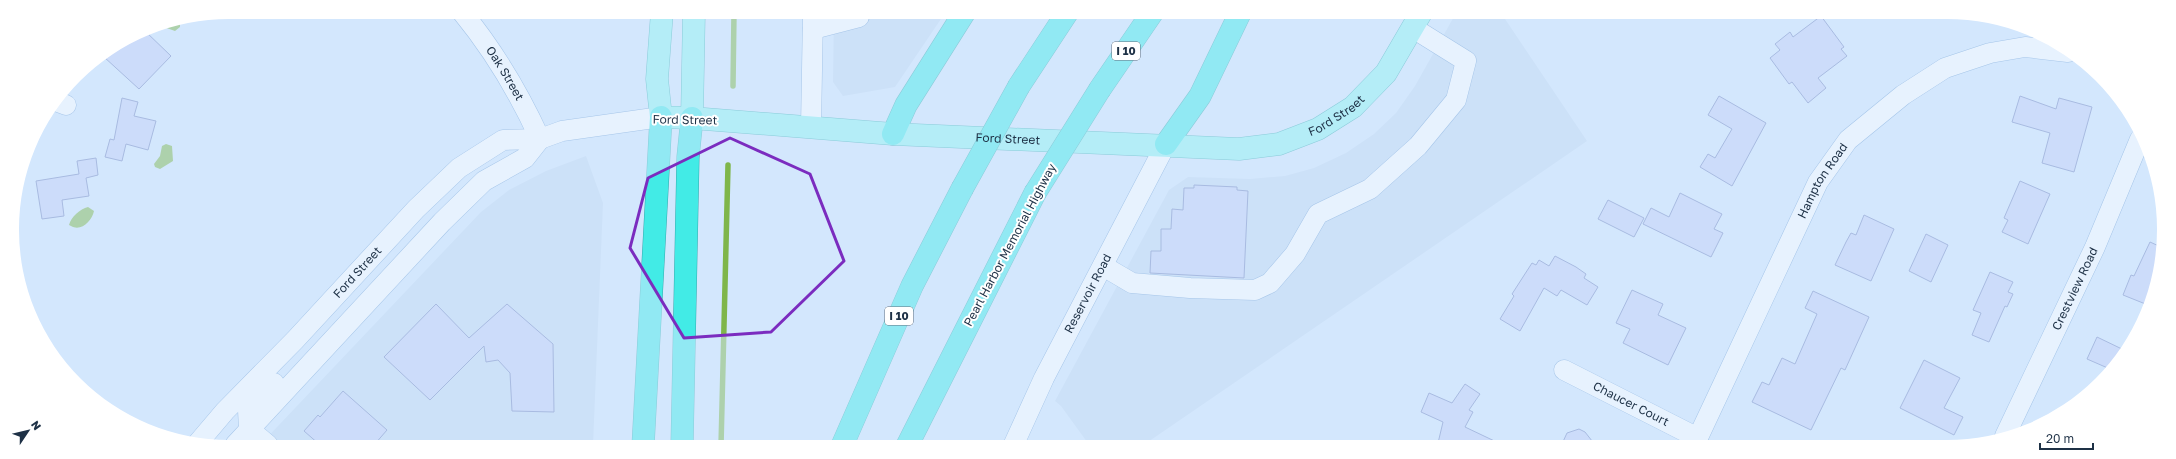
<svg xmlns="http://www.w3.org/2000/svg" width="2176" height="459" font-family="'Golos Text',sans-serif">
	<rect width="100%" height="100%" fill="#d3e7fd"/>
	<path fill="#c4d9f1" d="M 834,13 L 945,13 L 895,87 L 843,96 L 833,82 Z
		M 1456,13 L 1501,13 L 1587,141 L 1142,446 L 1090,446 L 1061,406 L 1055,401 L 1169,190 L 1188,177 L 1250,179 L 1285,176 L 1314,168 L 1346,153 L 1374,134 L 1396,113 L 1415,86 Z
		M 586,156 L 603,203 L 593,445 L 260,445 L 481,212 L 509,190 L 546,171 Z"/>
	<path fill="#7fb64a" d="M 180,22 L 180,27 L 175,31 L 161,26 Z
		M 166,144 L 172,146 L 173,161 L 160,169 L 155,167 L 154,164 L 160,156 L 162,146 Z
		M 88,207 L 94,211 C 92,221 81,232 71,226 L 69,225 C 71,217 80,209 88,207 Z"/>
	<g fill="none" stroke-linecap="round" stroke-linejoin="round">
		<path stroke="#7fb64a" stroke-width="5.5" d="M 733,86 L 734,13
			M 721,446 L 728,165"/>
	</g>
	<path fill="#c3cff5" stroke="#7485bf" d="M 1821,16 L 1844,47 L 1841,49 L 1847,56 L 1818,78 L 1826,88 L 1808,103 L 1792,82 L 1789,84 L 1770,58 L 1780,50 L 1775,44 L 1790,32 L 1793,37 Z
		M 144,30 L 171,56 L 139,89 L 104,57 Z
		M 1719,96 L 1766,123 L 1732,186 L 1700,167 L 1708,154 L 1715,158 L 1732,129 L 1708,115 Z
		M 2020,96 L 2056,109 L 2059,98 L 2092,107 L 2074,172 L 2042,163 L 2050,133 L 2012,122 Z
		M 122,98 L 138,102 L 134,116 L 156,121 L 148,150 L 126,144 L 122,161 L 105,157 L 110,139 L 114,140 Z
		M 96,158 L 98,175 L 86,178 L 89,196 L 62,200 L 64,216 L 42,219 L 36,181 L 79,174 L 77,161 Z
		M 2020,181 L 2050,194 L 2028,244 L 2002,232 L 2008,220 L 2004,218 Z
		M 1194,185 L 1237,187 L 1237,190 L 1248,191 L 1244,278 L 1150,273 L 1151,251 L 1161,251 L 1161,229 L 1171,229 L 1172,209 L 1183,210 L 1184,188 L 1194,188 Z
		M 1680,193 L 1722,214 L 1714,229 L 1723,233 L 1711,257 L 1643,224 L 1651,208 L 1669,217 Z
		M 1608,200 L 1644,218 L 1634,237 L 1598,219 Z
		M 1864,215 L 1894,229 L 1871,281 L 1835,265 L 1846,242 L 1851,233 L 1856,235 Z
		M 1926,234 L 1948,245 L 1931,282 L 1909,271 Z
		M 2150,242 L 2161,247 L 2162,258 L 2148,305 L 2123,295 L 2131,275 L 2134,276 Z
		M 1555,256 L 1576,267 L 1586,274 L 1584,278 L 1598,287 L 1587,305 L 1561,290 L 1557,296 L 1544,288 L 1520,331 L 1500,319 L 1514,296 L 1512,294 L 1532,263 L 1536,265 L 1539,260 L 1549,266 Z
		M 1990,272 L 2013,282 L 2008,292 L 2013,294 L 2007,307 L 2005,306 L 1989,342 L 1972,335 L 1981,313 L 1973,310 Z
		M 1632,290 L 1663,304 L 1658,315 L 1686,328 L 1668,365 L 1623,343 L 1630,329 L 1616,323 Z
		M 1813,291 L 1869,317 L 1845,370 L 1841,368 L 1811,430 L 1752,402 L 1762,382 L 1769,385 L 1782,358 L 1795,364 L 1817,314 L 1805,308 Z
		M 436,304 L 469,338 L 507,304 L 553,344 L 554,412 L 512,411 L 510,373 L 498,360 L 486,362 L 484,346 L 430,400 L 384,357 Z
		M 2097,337 L 2124,350 L 2110,369 L 2087,359 Z
		M 1924,360 L 1960,378 L 1944,408 L 1963,417 L 1954,435 L 1900,408 Z
		M 1465,384 L 1480,394 L 1469,410 L 1473,412 L 1465,427 L 1505,446 L 1449,446 L 1438,443 L 1443,422 L 1421,412 L 1429,393 L 1452,403 Z
		M 343,391 L 387,430 L 374,445 L 320,445 L 304,431 L 318,415 L 320,417 Z
		M 1579,429 L 1585,432 L 1596,446 L 1561,446 L 1567,433 Z"/>
	<g fill="none" stroke-linecap="round" stroke-linejoin="round">
		<defs>
			<g id="minor">
				<path id="s1" d="M 462,12 C 494,51 519,93 540,139"/>
				<path d="M 813,29 L 859,17 L 858,13"/>
				<path d="M 58,102 L 66,105"/>
				<path d="M 811,127 L 813,13"/>
				<path d="M 1103,266 L 1132,283 L 1190,288 L 1255,290 L 1270,283 L 1295,254 L 1318,214 L 1370,189 L 1418,146 L 1456,100 L 1466,61 L 1413,28"/>
				<path id="s2" d="M 1564,370 L 1698,438"/>
				<path id="s3" d="M 2005,436 L 2095,247 L 2140,139"/>
				<path id="s4" d="M 197,444 L 225,411 L 295,340 L 416,209 L 459,168 L 503,140 L 540,139 L 562,131 L 661,117"/>
				<path d="M 235,445 L 442,222 L 484,181 L 525,158 L 540,139"/>
				<path d="M 268,445 L 249,429 L 248,410 L 274,383"/>
				<path id="s5" d="M 1013,446 L 1044,378 L 1166,144"/>
				<path id="s6" d="M 1694,446 L 1818,182 L 1848,140 L 1903,95 L 1945,68 L 1990,53 L 2025,47 L 2068,52"/>
			</g>
			<g id="major">
				<path id="s7" d="M 662,12 L 657,79 L 661,117 L 692,118 L 893,134 L 1239,149 L 1279,144 L 1318,129 L 1353,107 L 1386,73 L 1421,13"/>
				<path d="M 692,118 L 694,12"/>
			</g>
			<path id="highway" d="M 1019,86 L 1067,13
				M 1100,89 L 1152,13
				M 893,134 L 906,105 L 964,13
				M 1166,144 L 1200,96 L 1240,13
				M 643,446 L 661,117
				M 682,446 L 688,157 L 692,118
				M 842,446 L 912,286 L 962,189
				M 907,446 L 1035,193"/>
		</defs>
		<use href="#minor" stroke="#6f9dd1" stroke-width="21"/>
		<use href="#major" stroke="#35aaae" stroke-width="23"/>
		<use href="#highway" stroke="#35aaae" stroke-width="23"/>
		<use href="#minor" stroke="#fff" stroke-width="20"/>
		<use href="#major" stroke="#8ef3f0" stroke-width="22"/>
		<use href="#highway" stroke="#42ebe6" stroke-width="22"/>
		<defs>
			<path id="highway-bridge" d="M 962,189 L 1019,86
				M 1035,193 L 1100,89"/>
		</defs>
		<use href="#highway-bridge" stroke="#35aaae" stroke-width="23" stroke-linecap="butt"/>
		<use href="#highway-bridge" stroke="#42ebe6" stroke-width="22"/>
	</g>
	<path d="M0 0H2176V459H0ZM 730,138 L 810,174 L 844,261 L 771,332 L 684,338 L 630,248 L 648,178 Z" fill="#d3e7fd" fill-opacity=".55" fill-rule="evenodd"/>
	<path fill="none" stroke="#7b2cbf" stroke-width="3" stroke-linejoin="round" d="M 730,138 L 810,174 L 844,261 L 771,332 L 684,338 L 630,248 L 648,178 Z"/>
	<g text-anchor="middle" stroke-width="4" stroke-linejoin="round" paint-order="stroke">
		<g fill="#fff" stroke="#626f7e" stroke-width="1">
			<rect x="1112" y="42" width="28" height="18" rx="3"/>
			<rect x="885" y="307" width="28" height="18" rx="3"/>
		</g>
		<g font-size="11" font-weight="bold" fill="#1e3146">
			<text x="1126" y="55">I 10</text>
			<text x="899" y="320">I 10</text>
		</g>
		<g font-size="12" fill="#1e3146" stroke="#fff">
			<text dy="4" stroke="none"><textPath href="#s1" startOffset="75">Oak Street</textPath></text>
			<text dy="4" stroke="none"><textPath href="#s7" startOffset="789">Ford Street</textPath></text>
			<text transform="translate(685 120) rotate(1)" y="4">Ford Street</text>
			<text dy="4" stroke="none"><textPath href="#s7" startOffset="453">Ford Street</textPath></text>
			<text dy="4" stroke="none"><textPath href="#s6" startOffset="295">Hampton Road</textPath></text>
			<text transform="translate(1010 245) rotate(-62)" y="4">Pearl Harbor Memorial Highway</text>
			<text dy="4" stroke="none"><textPath href="#s4" startOffset="235">Ford Street</textPath></text>
			<text dy="4" stroke="none"><textPath href="#s3" startOffset="163">Crestview Road</textPath></text>
			<text dy="4" stroke="none"><textPath href="#s5" startOffset="170">Reservoir Road</textPath></text>
			<text dy="4" stroke="none"><textPath href="#s2" startOffset="75">Chaucer Court</textPath></text>
		</g>
	</g>
	<path d="M0 0H2176V459H0ZM229 19H1947A210 210 0 0 1 2157 229V230A210 210 0 0 1 1947 440H229A210 210 0 0 1 19 230V229A210 210 0 0 1 229 19Z" fill="#fff" fill-rule="evenodd"/>
	<g transform="translate(28 431) rotate(55)" stroke="#ffffff" stroke-width="3" paint-order="stroke">
	<path d="M0-3L7 15L0 10L-7 15Z" fill="#1e3146"/>
	<text y="-6" font-size="11" font-weight="bold" text-anchor="middle" fill="#1e3146">N</text>
	</g>
	<path d="M2040 443v6h53v-6" fill="none" stroke="#1e3146" stroke-width="2"/>
	<text x="2046" y="443" font-size="12" fill="#1e3146" stroke="#ffffff" stroke-width="3" paint-order="stroke">20 m</text>
</svg>
